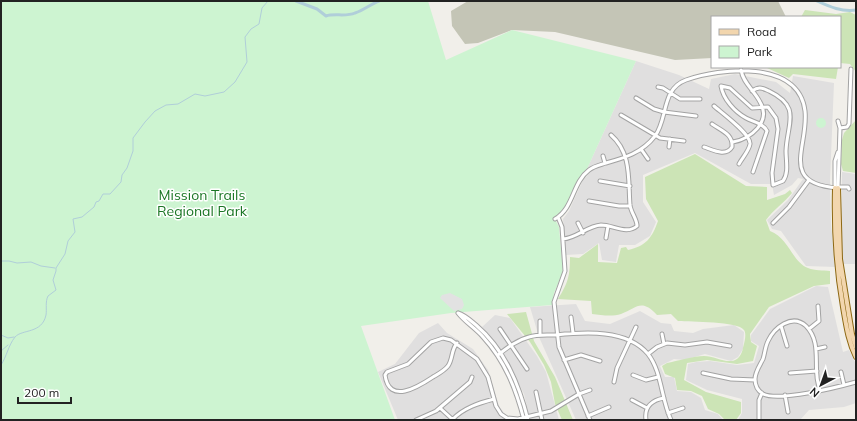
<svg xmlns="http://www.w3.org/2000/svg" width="857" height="421" font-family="Mulish,sans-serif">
	<rect width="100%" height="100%" fill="#f1efea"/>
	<path fill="#e0dfdf" d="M 636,61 L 679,75 L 709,89 L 711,79 L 735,74 L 776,82 L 790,93 L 793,76 L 834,83 L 830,180 L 831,225 L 836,267 L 806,266 L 781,231 L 772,229 L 767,220 L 788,200 L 803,179 L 798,178 L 792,185 L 774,195 L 772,184 L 751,184 L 695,153 L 643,175 L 643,202 L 656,222 L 650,236 L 635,245 L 619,245 L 616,262 L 602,260 L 599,243 L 583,254 L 566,255 L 563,219 L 569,211 L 582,182 L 590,172 L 587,169 Z
		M 842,172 L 856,174 L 856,264 L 843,264 L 841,243 Z
		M 816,286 L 828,287 L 843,352 L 849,350 L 856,364 L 856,403 L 844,407 L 809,410 L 800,420 L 738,420 L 742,413 L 742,399 L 707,390 L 686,380 L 688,364 L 696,362 L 710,361 L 737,365 L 754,363 L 759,346 L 751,341 L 751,335 L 770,309 Z
		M 576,304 L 585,321 L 610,324 L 640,311 L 661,323 L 671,324 L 674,331 L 693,333 L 703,329 L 734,325 L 744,332 L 743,349 L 738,357 L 731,361 L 705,354 L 684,360 L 674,359 L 660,366 L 665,377 L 674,377 L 677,391 L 691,392 L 701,398 L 705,410 L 718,414 L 723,420 L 576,420 L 539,337 L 530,307 Z
		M 495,315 L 510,318 L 537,356 L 546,372 L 559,420 L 530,420 L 524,394 L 505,356 L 482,327 Z
		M 438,323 L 447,333 L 473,349 L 488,370 L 499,406 L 509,420 L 398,420 L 378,372 L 395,364 L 419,333 Z"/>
	<path fill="#c4c5b6" d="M 468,1 L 778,1 L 786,17 L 712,17 L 712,58 L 675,60 L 555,32 L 512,30 L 478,43 L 465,44 L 452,26 L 451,11 Z"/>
	<path fill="#cce4b6" d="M 805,10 L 836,14 L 850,12 L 856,15 L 856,72 L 850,64 L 840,63 L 840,17 L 801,17 Z
		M 754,67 L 838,67 L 836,79 L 793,74 L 789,78 L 767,68 Z
		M 856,120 L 856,173 L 843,171 L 841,164 L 842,140 L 844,133 Z
		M 695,154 L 746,186 L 767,187 L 767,200 L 785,194 L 790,190 L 792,193 C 784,203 773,210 766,220 L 770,231 C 789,238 792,262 808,268 C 815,271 823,270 830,271 L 830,284 L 814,286 L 769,307 L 750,334 L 751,342 L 757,346 L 753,361 L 737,364 L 707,360 L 687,363 L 684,380 L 706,392 L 741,402 L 741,413 L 736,420 L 725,420 L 719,414 L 708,409 L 702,396 L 691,391 L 677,390 L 675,378 L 665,374 L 662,366 L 667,363 C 677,361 694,356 704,356 C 713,356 723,362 731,361 C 738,361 742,354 743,348 C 744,344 747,334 744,330 C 738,321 691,322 678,321 L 671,314 L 657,315 C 641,298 637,308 621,314 C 612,317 601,315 592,314 L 591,301 L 558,299 C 568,283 570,276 570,257 L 579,258 L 598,244 L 598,262 L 617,263 L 621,248 L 626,247 L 628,250 C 646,246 652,238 658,221 L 646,199 L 645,177 Z
		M 526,312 L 534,341 L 555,377 L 573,420 L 562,420 L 555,404 L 551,382 L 544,365 L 530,342 L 507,314 Z"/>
	<path fill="#cdf4d1" d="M 1,1 L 428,1 L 446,60 L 512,30 L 636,61 L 587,169 C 572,183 572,207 554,217 L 559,227 L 563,272 L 554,293 L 552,305 L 451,313 L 361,326 L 395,420 L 1,420 Z
		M816 123a5 5 0 1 1 10 0a5 5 0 1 1-10 0Z"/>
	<path fill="#e2e2e2" d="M 450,293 L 462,299 L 464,305 L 462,309 L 454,311 L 440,298 L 442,295 Z"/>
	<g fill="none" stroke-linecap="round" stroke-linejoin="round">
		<path stroke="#b0ced9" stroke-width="1" d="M 1,261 L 9,261 L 17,263 L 31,262 L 41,266 L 55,268
			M 1,335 L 8,338 L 14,337
			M 1,351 L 8,345
			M 1,365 C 7,356 8,346 15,337 C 22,329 42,334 46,315 C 47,309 45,302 48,296 L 56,290 L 53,280 L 56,271 L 56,268 L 65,254 L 68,241 L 75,232 L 73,219 L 82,217 L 94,207 L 96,202 L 99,201 L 103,194 L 110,194 L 121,182 L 122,175 L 127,168 L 133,151 L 133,138 L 145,122 L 155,111 L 166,105 L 178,104 L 195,94 L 205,96 L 224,92 L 235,82 L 247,62 L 245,37 L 251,29 L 259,24 L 262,8 L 268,1"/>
		<path stroke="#b0ced9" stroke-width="3" d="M 296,1 L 317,9 L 326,16 C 334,13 346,17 355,13 C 364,10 371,4 379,1
			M 817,1 C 830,7 842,12 856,10"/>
		<defs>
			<path id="minor" d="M 658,87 L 663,88 L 680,99 L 700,99
				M 752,91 C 759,86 762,88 769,91 C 802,107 787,123 786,151 C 786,161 789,173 783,181 L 773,185 L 772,173 L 778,129 L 776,118 L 768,107 L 752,108 L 730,88 L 721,86 C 723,99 735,112 746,118 C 753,122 763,123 767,131 L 753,172
				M 636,98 L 654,109 L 664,112 L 696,116
				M 714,106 C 722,113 751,134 750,144 C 749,151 742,158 739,164
				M 621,115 L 660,138 L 684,141
				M 840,128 L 847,127 L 849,124 L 851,69
				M 733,142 C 750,139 772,122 760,102 C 754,90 743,83 741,70
				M 669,147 L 670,139
				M 704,147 C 713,150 726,157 732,147 C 733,134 722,131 712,124
				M 641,149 L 648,159
				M 603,156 L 605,163
				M 600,181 L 630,186
				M 839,187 L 848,187 L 849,189
				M 835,188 L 835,161 L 838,152
				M 589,201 L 619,206 L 630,206
				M 558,217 L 562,227 L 565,271 L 554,302 L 559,347 L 590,420
				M 555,219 C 574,208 572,183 589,170 C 594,166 600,165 606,163 C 624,158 642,153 655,136 C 668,119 661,89 686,80 C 719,68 799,59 805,111 C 809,146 778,184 838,188 L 840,128 L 838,121
				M 578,223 L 583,233
				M 773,223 L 789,207 L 809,180
				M 606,238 L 608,226
				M 563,239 C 577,238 587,226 601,225 C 613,225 627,235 637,226 C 637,219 631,213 630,205 C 628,181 632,153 611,135
				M 458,313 C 465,315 471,321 476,325 C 505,350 519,384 528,420
				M 458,313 C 465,322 475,328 483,337 C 505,361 516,389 524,420
				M 571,317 L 573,333
				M 781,326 L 787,346
				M 500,329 L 527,369
				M 809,329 L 819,321 L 818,306
				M 662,334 L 664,344
				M 540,335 L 540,321
				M 457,343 C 451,350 453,359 448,366 C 444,371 438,374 433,377 C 418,387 389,405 385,375 L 387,372 L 408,364 L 431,342 L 443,338 L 451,340 L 477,359 L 488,377 L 496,406 L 501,414 L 507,418 L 518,419 L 551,411 L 579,394 L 590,390
				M 816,349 L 825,347
				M 648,354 L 657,347 L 667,343 L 685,345 L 707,342 L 730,346
				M 498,355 C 507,348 517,340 529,337 C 537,334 547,335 556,335 C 585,332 627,329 648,354 C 662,372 661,399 671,420
				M 564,360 L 581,355 L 600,361
				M 841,372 L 844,385
				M 703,373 L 731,379 L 755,380
				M 790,373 L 817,371
				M 633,375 L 646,380 L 658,377
				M 614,382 L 617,368 L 636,327
				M 820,391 C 819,386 817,381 817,376 C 815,360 820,340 806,326 C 792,313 774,328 768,341 C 765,347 765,353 763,359 C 760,365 755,372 755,379 C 755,385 758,391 763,394 C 779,402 838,387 856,382
				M 536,392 L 542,420
				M 785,395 L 788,412
				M 632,400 L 647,408
				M 440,408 L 452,419
				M 668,413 L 683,408
				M 588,416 L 609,407
				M 416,420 L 436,411 L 470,382 L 472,377
				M 452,420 C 463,408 479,403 494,399
				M 646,420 C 644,407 652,400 664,398
				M 759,420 L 759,400 L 762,393"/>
			<path id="major" d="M 835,188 C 834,228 836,267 843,307 C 846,324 848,341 856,357
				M 838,188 L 840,259 L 852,334 L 856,347"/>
		</defs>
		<use href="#minor" stroke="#a3a3a3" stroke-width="5"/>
		<use href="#major" stroke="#8d6812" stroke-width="6"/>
		<use href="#minor" stroke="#fff" stroke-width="3"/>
		<use href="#major" stroke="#f2d6ae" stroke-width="4"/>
	</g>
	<g text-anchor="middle" stroke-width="3" stroke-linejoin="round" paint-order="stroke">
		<g font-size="14" fill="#1a7624" stroke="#fff">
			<text x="202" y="200">Mission Trails<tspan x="202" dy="16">Regional Park</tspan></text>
		</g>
	</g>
	<rect width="857" height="421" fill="none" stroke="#222222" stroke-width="4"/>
	<rect x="711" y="16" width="130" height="52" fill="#ffffff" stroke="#a7a7a7"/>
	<rect x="719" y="29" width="20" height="6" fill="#f2d6ae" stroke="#a7a7a7"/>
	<text x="747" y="36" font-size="12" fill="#222222">Road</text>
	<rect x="719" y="46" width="20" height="12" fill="#cdf4d1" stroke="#a7a7a7"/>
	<text x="747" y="56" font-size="12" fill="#222222">Park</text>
	<g transform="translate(821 385) rotate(221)" stroke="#ffffff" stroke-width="3" paint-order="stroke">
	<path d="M0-3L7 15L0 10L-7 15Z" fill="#222222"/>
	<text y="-6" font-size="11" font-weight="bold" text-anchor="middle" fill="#222222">N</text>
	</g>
	<path d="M18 397v6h53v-6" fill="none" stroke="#222222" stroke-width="2"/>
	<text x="24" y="397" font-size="12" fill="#222222" stroke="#ffffff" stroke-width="3" paint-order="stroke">200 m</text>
</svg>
